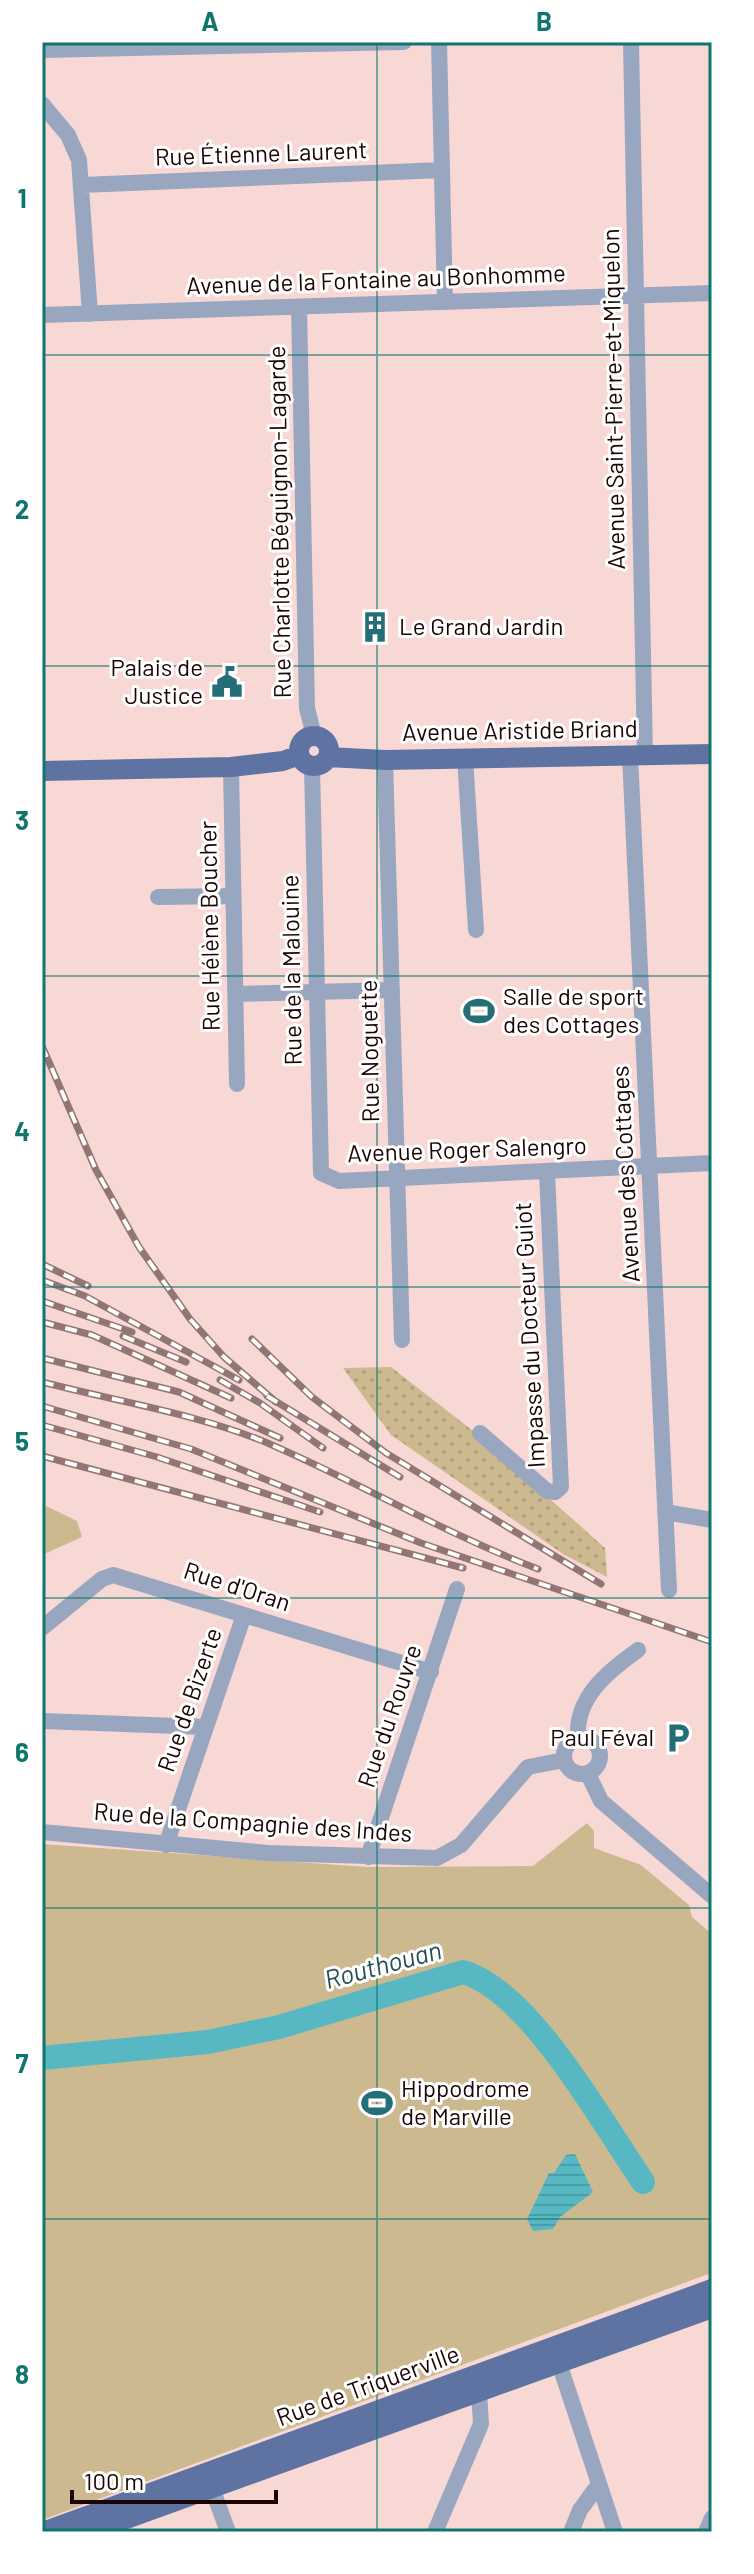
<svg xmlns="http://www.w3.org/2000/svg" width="754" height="2574" font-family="Barlow,sans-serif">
	<defs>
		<pattern id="garden-dots" width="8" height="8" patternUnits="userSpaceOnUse" patternTransform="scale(2)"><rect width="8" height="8" fill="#cdb98f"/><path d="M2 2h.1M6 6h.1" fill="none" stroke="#af9d7a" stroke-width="1.8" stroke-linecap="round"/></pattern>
		<pattern id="water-rules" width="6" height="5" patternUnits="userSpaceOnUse" patternTransform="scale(2)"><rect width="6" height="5" fill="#57b8c4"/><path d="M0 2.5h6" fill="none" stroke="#4b9da7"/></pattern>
	</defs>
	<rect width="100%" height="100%" fill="#f8d8d4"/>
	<path fill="#cdb98f" d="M 42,1504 L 77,1521 L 82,1537 L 42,1555 Z
		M 587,1823 L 594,1831 L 594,1848 L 641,1865 L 689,1905 L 692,1917 L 712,1934 L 711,2273 L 42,2520 L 42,1844 L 368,1867 L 533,1866 Z"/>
	<path fill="url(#garden-dots)" d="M 391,1367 L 477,1434 L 605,1548 L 607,1577 L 563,1554 L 391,1435 L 343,1368 Z"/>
	<path fill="url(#water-rules)" d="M 575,2154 L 593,2192 L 560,2217 L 553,2229 L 533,2231 L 527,2219 L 549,2173 L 554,2173 L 566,2155 Z"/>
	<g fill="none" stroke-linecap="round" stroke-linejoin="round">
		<path stroke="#57b8c4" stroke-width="24" d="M 42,2058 L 208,2042 L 279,2027 L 463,1972 C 530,1991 603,2124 643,2182"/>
		<path stroke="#99a6c0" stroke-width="16" d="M 439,42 L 445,302
			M 631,42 L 645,755
			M 42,50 L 404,42
			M 42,104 L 68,135 L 79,160 L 90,314
			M 82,185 L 442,170
			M 299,307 L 307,708 L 314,736
			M 42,315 L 712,293
			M 630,755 L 669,1590
			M 465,758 L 476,930
			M 385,760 L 402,1340
			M 312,766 L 321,1173 L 339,1181 L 712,1163
			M 231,767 L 237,1084
			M 158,897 L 233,896
			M 236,994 L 392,990
			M 480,1433 L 547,1491 L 555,1492 L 561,1487 L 547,1172
			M 665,1512 L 712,1520
			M 42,1628 L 102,1579 L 113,1575 L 431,1672
			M 42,1721 L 206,1727
			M564 1756a18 18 0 1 1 36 0a18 18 0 1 1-36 0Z
			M 578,1738 C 575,1698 607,1672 638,1650
			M 588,1774 L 601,1801 L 712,1896
			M 42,1832 L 268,1853 L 437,1858 L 461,1845 L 528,1767 L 564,1760
			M 166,1845 L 244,1615
			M 368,1857 L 457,1589
			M 559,2363 L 615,2532
			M 212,2488 L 228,2532
			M 435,2532 L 481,2424 L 479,2392
			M 571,2532 L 580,2510 L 599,2484
			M 706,2532 L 712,2518"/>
		<path stroke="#5e73a2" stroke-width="20" d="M299 751a15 15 0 1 1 30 0a15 15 0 1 1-30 0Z
			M 328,757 L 385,760 L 712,754
			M 42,771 L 231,767 L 283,761 L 299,755
			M 43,2532 L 712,2289
			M 90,2532 L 712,2308"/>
		<defs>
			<path id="rail" d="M 42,1046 L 96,1170 L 139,1247 L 190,1319 L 224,1357 L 276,1402
				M 42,1264 L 88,1286
				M 42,1280 L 85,1296 L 239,1380
				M 42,1301 L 132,1332
				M 42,1322 L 92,1335 L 231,1398
				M 123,1336 L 186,1362
				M 252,1339 L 312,1397 L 386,1453 L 601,1584
				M 42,1358 L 179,1392 L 280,1438
				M 220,1380 L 260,1403 L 323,1448
				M 42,1382 C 115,1401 204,1415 272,1445 C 362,1484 446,1534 538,1569
				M 267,1396 L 400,1477
				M 42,1406 L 191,1449 L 421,1543 L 712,1642
				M 42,1425 L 157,1457 L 320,1512
				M 42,1456 L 463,1568"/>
		</defs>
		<use href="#rail" stroke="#927674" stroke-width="7"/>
		<use href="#rail" stroke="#fff" stroke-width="4" stroke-dasharray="12" stroke-linecap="butt"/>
	</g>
	<path fill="none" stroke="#0f766e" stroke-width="2" stroke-opacity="0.55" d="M 377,42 L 377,2532M 42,355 L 712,355M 42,666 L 712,666M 42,976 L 712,976M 42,1287 L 712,1287M 42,1598 L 712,1598M 42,1908 L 712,1908M 42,2219 L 712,2219"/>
	<defs>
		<symbol id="building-bare" viewBox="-9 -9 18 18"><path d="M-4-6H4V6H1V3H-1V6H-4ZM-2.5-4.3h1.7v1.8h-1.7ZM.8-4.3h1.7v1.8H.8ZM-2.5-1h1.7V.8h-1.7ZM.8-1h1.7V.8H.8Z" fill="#246e77" stroke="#fff" stroke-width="2.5" paint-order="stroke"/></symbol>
		<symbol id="civic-bare" viewBox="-9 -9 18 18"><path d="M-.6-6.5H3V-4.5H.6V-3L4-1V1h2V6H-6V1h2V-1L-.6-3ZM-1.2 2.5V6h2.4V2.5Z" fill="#246e77" stroke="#fff" stroke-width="2.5" paint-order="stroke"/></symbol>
		<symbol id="stadium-bare" viewBox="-9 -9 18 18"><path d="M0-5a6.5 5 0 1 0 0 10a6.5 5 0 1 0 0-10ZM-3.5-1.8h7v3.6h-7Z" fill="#246e77" stroke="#fff" stroke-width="2.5" paint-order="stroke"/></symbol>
		<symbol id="parking-bare" viewBox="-9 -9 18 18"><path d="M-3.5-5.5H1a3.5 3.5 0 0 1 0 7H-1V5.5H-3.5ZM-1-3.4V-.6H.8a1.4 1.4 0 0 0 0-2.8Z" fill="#246e77" stroke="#fff" stroke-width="2.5" paint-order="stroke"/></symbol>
	</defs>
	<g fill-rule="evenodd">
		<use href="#building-bare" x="353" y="605" width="44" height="44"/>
		<use href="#civic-bare" x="205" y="660" width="44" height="44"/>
		<use href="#stadium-bare" x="457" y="989" width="44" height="44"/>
		<use href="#parking-bare" x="656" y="1716" width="44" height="44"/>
		<use href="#stadium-bare" x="355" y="2081" width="44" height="44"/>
	</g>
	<g text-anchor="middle" stroke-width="6" stroke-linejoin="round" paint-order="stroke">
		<g font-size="24" fill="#1b0303" stroke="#fff">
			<text transform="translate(261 154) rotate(-2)" y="8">Rue Étienne Laurent</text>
			<text transform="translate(376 280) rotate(-2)" y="8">Avenue de la Fontaine au Bonhomme</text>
			<text transform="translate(614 399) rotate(-91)" y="8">Avenue Saint-Pierre-et-Miquelon</text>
			<text transform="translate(280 522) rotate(-91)" y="8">Rue Charlotte Béguignon-Lagarde</text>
			<text transform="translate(520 731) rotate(-1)" y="8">Avenue Aristide Briand</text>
			<text transform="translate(210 926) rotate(-91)" y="8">Rue Hélène Boucher</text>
			<text transform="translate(292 970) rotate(-91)" y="8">Rue de la Malouine</text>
			<text transform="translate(370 1051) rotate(-91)" y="8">Rue Noguette</text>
			<text transform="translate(467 1150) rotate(-2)" y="8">Avenue Roger Salengro</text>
			<text transform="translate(626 1174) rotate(-93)" y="8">Avenue des Cottages</text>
			<text transform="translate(530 1335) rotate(-93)" y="8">Impasse du Docteur Guiot</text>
			<text transform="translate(237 1587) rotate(18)" y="8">Rue d'Oran</text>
			<text transform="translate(190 1700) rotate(-71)" y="8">Rue de Bizerte</text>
			<text transform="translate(390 1716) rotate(-71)" y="8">Rue du Rouvre</text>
			<text transform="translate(253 1823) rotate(4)" y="8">Rue de la Compagnie des Indes</text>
			<text transform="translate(368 2386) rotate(-20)" y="8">Rue de Triquerville</text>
		</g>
		<g font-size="24" fill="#1b0303" stroke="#fff" text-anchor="start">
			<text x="399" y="635">Le Grand Jardin</text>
			<text x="203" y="676" text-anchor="end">Palais de<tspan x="203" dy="28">Justice</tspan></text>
			<text x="503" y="1005">Salle de sport<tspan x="503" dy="28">des Cottages</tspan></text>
			<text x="654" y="1746" text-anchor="end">Paul Féval</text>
			<text x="401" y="2097">Hippodrome<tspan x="401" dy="28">de Marville</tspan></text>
		</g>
		<g font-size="26" font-style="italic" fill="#245055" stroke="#fff">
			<text transform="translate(383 1965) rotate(-15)" y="9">Routhouan</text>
		</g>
	</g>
	<rect width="754" height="2574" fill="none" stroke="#ffffff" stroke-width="88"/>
	<path d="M72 2490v12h204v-12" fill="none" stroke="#1b0303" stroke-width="4"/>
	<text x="84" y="2490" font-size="24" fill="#1b0303" stroke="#ffffff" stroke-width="6" paint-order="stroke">100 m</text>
	<rect x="44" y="44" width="666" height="2486" fill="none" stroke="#0f766e" stroke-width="3"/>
	<g font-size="26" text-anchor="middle" font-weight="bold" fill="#0f766e">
		<text x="210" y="31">A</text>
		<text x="544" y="31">B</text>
		<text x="22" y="208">1</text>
		<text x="22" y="519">2</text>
		<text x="22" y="830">3</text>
		<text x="22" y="1141">4</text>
		<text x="22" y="1451">5</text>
		<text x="22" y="1762">6</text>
		<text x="22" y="2073">7</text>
		<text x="22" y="2384">8</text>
	</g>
</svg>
